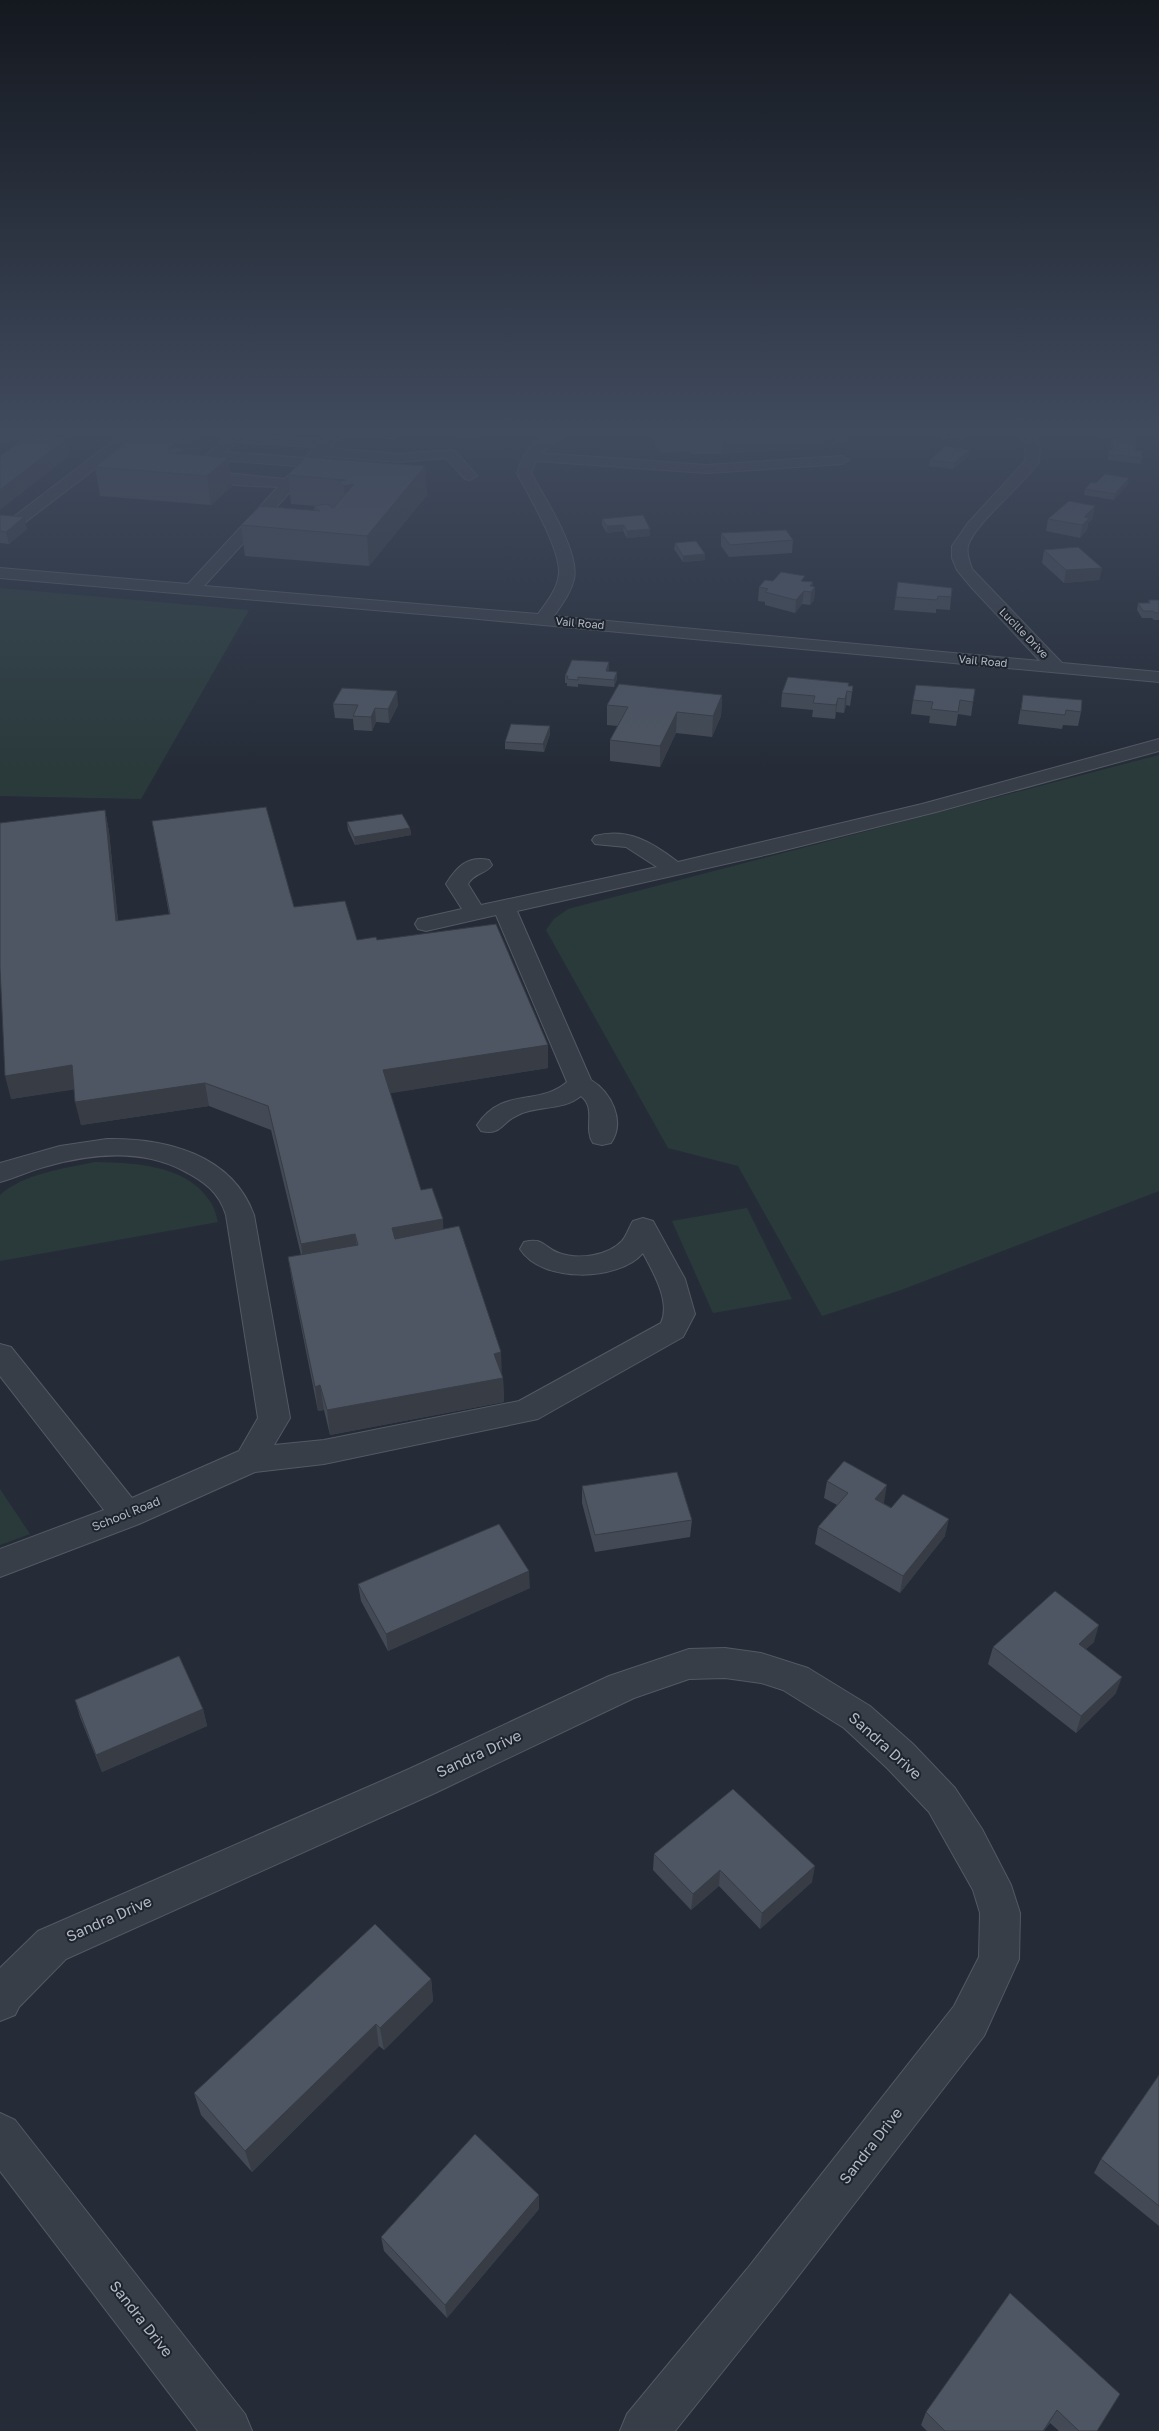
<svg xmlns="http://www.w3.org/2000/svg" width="1159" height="2431" font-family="'Golos Text',sans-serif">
	<rect width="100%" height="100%" fill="#252c38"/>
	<path fill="#2a3a3b" d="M 0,588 L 249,610 L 141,799 L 0,796 Z
		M 1159,755 L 1159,1191 L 901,1290 L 822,1316 L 738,1166 L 668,1148 L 546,930 L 554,919 L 568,909 Z
		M 95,1162 C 133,1163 185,1164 209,1200 C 214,1206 216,1215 218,1222 L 0,1261 L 0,1195 C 25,1173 63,1169 95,1162 Z
		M 747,1208 L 792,1299 L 713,1313 L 672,1221 Z
		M 0,1489 L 30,1534 L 0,1545 Z"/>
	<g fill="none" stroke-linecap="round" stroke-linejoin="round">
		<defs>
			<path id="minor" d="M 127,430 L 145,430 L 19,527 L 0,528 L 0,518 L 11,519 Z
				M 233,430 L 248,430 L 244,435 L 323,440 L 331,430 L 387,431 L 392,432 L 394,435 L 392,438 L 341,436 L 330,448 L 398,454 L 450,450 L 455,451 L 477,476 L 470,480 L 465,479 L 446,458 L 398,462 L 323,456 L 204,586 L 538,614 C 547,602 558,588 559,573 C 560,548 529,496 517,473 C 525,446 541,430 571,430 L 541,453 L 707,465 L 842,456 L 849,460 L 842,464 L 707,473 L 536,461 L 531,473 C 544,497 580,551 574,579 C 571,593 562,604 554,616 L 1040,661 L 972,588 L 957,570 L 952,558 L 952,546 L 968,523 L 1025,461 L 1026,444 L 1015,430 L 1030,430 L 1040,444 L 1039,462 C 1024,484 974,524 968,546 C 966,554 970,562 972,569 L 1062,663 L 1159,672 L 1159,682 L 468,618 L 0,578 L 0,568 L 188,584 L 278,487 C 260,486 199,486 189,472 L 191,469 ZM 236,442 L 315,447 L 305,458 L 226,452 ZM 218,460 L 298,466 L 285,479 L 205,471 Z
				M 1159,739 L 1159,751 L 936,812 L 769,854 L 517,911 L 591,1080 C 611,1092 626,1121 611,1143 L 602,1145 L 593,1143 C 583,1128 597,1109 581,1096 C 563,1111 538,1105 518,1115 C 501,1122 502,1136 481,1131 L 477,1125 C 503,1086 538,1107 567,1082 L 496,915 L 426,931 L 418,929 L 415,924 L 418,919 L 462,909 L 446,884 C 456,868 467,855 489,860 L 492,865 C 485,875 475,872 468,884 L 481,905 L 657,867 L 626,847 L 595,844 L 592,840 L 595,836 C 628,827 653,843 678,862 L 922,804 Z
				M 107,1139 C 165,1138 232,1154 254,1215 L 290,1418 L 274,1445 L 324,1440 L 519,1401 L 661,1323 C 671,1302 653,1272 643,1253 C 618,1282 541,1283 520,1249 L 524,1242 C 544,1237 543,1247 559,1253 C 578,1260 608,1256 622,1241 C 627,1235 629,1227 633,1221 L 643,1218 L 653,1221 L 685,1279 L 695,1314 L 683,1337 L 538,1419 L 324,1464 L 255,1472 L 139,1524 L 0,1577 L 0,1549 L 104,1510 L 0,1376 L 0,1344 L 11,1347 L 132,1498 L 239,1451 L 258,1418 L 226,1215 C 219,1192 204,1181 182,1170 C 139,1148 89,1154 44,1167 C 29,1171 15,1178 0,1182 L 0,1163 L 60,1146 Z
				M 725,1648 L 761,1653 L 808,1668 L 870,1706 L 913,1744 L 955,1788 L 982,1829 L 1011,1885 L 1020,1913 L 1019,1959 L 984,2036 L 779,2301 L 675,2431 L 620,2431 L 627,2414 L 747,2269 L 954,2006 L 979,1957 L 980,1913 L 973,1890 L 929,1812 L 887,1768 L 844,1728 L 783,1690 L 761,1683 L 725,1678 L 689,1679 L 634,1698 L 435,1793 L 66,1959 L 19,2007 L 15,2015 L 0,2021 L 0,1968 L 38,1931 L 409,1769 L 609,1676 L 689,1649 Z
				M 0,2113 L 15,2120 L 245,2414 L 252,2431 L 198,2431 L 0,2171 Z"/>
		</defs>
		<use href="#minor" stroke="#545963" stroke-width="2"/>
		<use href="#minor" fill="#383e48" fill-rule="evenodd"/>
	</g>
	<path fill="#434a55" d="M 141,430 L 226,430 L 223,433 L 197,431 L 200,453 L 197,455 L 228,458 L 232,486 L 211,505 L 100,496 L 95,467 Z
		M 428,430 L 506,430 L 464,437 L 457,431 L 434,435 Z
		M 655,430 L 849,430 L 847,443 L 837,443 L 837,446 L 721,454 L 691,454 L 689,451 L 661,453 L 655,444 Z
		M 933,430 L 965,430 L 966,437 L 945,439 Z
		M 1092,430 L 1126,431 L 1125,436 L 1099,438 Z
		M 1111,439 L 1136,451 L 1142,458 L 1141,464 L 1108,460 L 1108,456 L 1109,450 L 1111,450 L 1110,445 Z
		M 969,456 L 953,469 L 929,466 L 930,460 Z
		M 425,466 L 427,495 L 369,566 L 245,556 L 241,525 L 314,510 L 314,506 L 315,506 L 291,504 L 288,475 Z
		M 1129,478 L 1128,484 L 1114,500 L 1084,495 L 1085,489 L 1096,483 Z
		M 0,515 L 27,529 L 9,544 L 0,543 Z
		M 1093,518 L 1088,523 L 1087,530 L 1080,538 L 1046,531 L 1048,519 Z
		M 602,519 L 650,529 L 650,536 L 627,538 L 623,531 L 607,533 L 602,525 Z
		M 721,533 L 793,540 L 792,553 L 729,557 L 721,546 Z
		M 675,543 L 705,554 L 705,560 L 683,562 L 674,549 Z
		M 1044,550 L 1102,568 L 1099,580 L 1064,583 L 1042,563 Z
		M 773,581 L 805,581 L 813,587 L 815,587 L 814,600 L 810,605 L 802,604 L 795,613 L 765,605 L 765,602 L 758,601 L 759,587 Z
		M 898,582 L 951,597 L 950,610 L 936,609 L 936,613 L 894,610 Z
		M 1149,600 L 1159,600 L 1159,620 L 1154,620 L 1152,618 L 1142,618 L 1137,610 L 1138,603 L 1148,603 Z
		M 609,669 L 608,671 L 617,679 L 614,687 L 578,684 L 578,687 L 567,686 L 567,683 L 565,683 L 565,676 Z
		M 849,686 L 853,686 L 850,706 L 846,705 L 844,713 L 836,712 L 835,719 L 812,717 L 813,710 L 781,707 L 782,693 Z
		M 975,689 L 971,716 L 958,714 L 956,726 L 929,723 L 930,716 L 911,714 L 913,700 Z
		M 722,695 L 721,716 L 712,737 L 676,733 L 660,767 L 610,761 L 610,740 L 618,726 L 607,725 L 607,705 Z
		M 1023,695 L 1081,712 L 1078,726 L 1063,725 L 1062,729 L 1018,724 Z
		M 333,704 L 398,705 L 389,723 L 376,722 L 372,731 L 354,730 L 353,719 L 335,718 Z
		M 550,734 L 544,752 L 505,749 L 505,742 Z
		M 105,810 L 109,832 L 118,921 L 169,914 L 152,821 L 294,907 L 357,940 L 377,940 L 548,1068 L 390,1093 L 421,1190 L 443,1219 L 443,1229 L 501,1374 L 503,1378 L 504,1402 L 330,1435 L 324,1410 L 318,1411 L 292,1281 L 288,1257 L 301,1255 L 271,1130 L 209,1106 L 81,1125 L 74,1089 L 11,1099 Z
		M 347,822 L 410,828 L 411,835 L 355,845 L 348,830 Z
		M 827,1481 L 884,1502 L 883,1503 L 945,1536 L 900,1593 L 815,1544 L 818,1527 L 837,1505 L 824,1498 Z
		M 582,1486 L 692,1520 L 690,1537 L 595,1552 L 582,1503 Z
		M 358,1584 L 530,1588 L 388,1651 L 361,1601 Z
		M 1094,1642 L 1086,1649 L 1116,1693 L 1076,1733 L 988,1664 L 993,1647 Z
		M 75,1700 L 203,1709 L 207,1726 L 102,1772 L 80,1717 Z
		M 654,1854 L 812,1882 L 760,1929 L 719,1886 L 691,1910 L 653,1870 Z
		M 431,1979 L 433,2001 L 384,2050 L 379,2046 L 252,2172 L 201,2115 L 194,2093 Z
		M 1159,2075 L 1159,2226 L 1094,2173 L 1101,2159 Z
		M 539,2209 L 447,2318 L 384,2251 L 381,2237 Z
		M 1010,2293 L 1097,2431 L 1059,2431 L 1050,2423 L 1044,2431 L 927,2431 L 921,2425 L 926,2412 Z"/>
	<path fill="#373c45" d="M 0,430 L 94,430 L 0,445 Z
		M 190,430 L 197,430 L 200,453 L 187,464 L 168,449 Z
		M 433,430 L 457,430 L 457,431 L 434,435 Z
		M 464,430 L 506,430 L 464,437 Z
		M 818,430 L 838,430 L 837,446 L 721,454 L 722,437 Z
		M 967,431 L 966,437 L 945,439 L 946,433 Z
		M 66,439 L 69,456 L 0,510 L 0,490 Z
		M 970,450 L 969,456 L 953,469 L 954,463 Z
		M 228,458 L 232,486 L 211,505 L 207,476 Z
		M 425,466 L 427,495 L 369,566 L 367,536 Z
		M 1129,478 L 1128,484 L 1114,500 L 1115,494 Z
		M 354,484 L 347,515 L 344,486 Z
		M 1095,506 L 1093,518 L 1088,523 L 1087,530 L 1080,538 L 1084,517 Z
		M 24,517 L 27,529 L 9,544 L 6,532 Z
		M 624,525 L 623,531 L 607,533 L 607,526 Z
		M 650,529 L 650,536 L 627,538 L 627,531 Z
		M 705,554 L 705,560 L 683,562 L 683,556 Z
		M 1102,568 L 1099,580 L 1064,583 L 1066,570 Z
		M 813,582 L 812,590 L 815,587 L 814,600 L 810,605 L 811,592 L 810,586 Z
		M 804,591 L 802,604 L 795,613 L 796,600 Z
		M 609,662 L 609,669 L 606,678 L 606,671 Z
		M 617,672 L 617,679 L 614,687 L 614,680 Z
		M 397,691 L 398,705 L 389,723 L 388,709 Z
		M 847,691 L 846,705 L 844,713 L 845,699 Z
		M 722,695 L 721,716 L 712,737 L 713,716 Z
		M 838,698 L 835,719 L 836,705 Z
		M 375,708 L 376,722 L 372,731 L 371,717 Z
		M 677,712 L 676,733 L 660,767 L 660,746 Z
		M 550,726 L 550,734 L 544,752 L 543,744 Z
		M 105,810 L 109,832 L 120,944 L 116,921 Z
		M 410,828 L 411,835 L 355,845 L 354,837 Z
		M 548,1045 L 548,1068 L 386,1094 L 383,1070 Z
		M 72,1065 L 78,1089 L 11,1099 L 5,1076 Z
		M 205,1083 L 209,1106 L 81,1125 L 75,1102 Z
		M 443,1219 L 444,1244 L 394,1253 L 392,1228 Z
		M 355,1234 L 358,1259 L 304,1268 L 301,1244 Z
		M 501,1352 L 502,1377 L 494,1354 Z
		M 503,1378 L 504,1402 L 330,1435 L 327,1410 Z
		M 320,1385 L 324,1410 L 318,1411 L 315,1387 Z
		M 887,1485 L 884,1502 L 872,1516 L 875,1499 Z
		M 949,1519 L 945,1536 L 900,1593 L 903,1576 Z
		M 529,1571 L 530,1588 L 388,1651 L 386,1634 Z
		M 1099,1625 L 1094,1642 L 1073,1661 L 1079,1644 Z
		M 1122,1677 L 1116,1693 L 1076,1733 L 1081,1716 Z
		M 203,1709 L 207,1726 L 102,1772 L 96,1755 Z
		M 815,1866 L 812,1882 L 760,1929 L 762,1913 Z
		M 720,1870 L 719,1886 L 691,1910 L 693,1894 Z
		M 431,1979 L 433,2001 L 384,2050 L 380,2028 Z
		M 376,2024 L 379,2046 L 252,2172 L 245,2151 Z
		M 539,2195 L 539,2209 L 447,2318 L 445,2305 Z
		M 1057,2410 L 1044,2431 L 1043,2431 Z"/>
	<path fill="#4e5663" stroke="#373c45" d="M 141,430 L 190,430 L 168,449 L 180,447 L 185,451 L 175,453 L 228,458 L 207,476 L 95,467 Z
		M 657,430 L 818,430 L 722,437 L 692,437 L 690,434 L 662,436 Z
		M 942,430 L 965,430 L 967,431 L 946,433 Z
		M 1099,430 L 1126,430 L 1126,431 L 1100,432 Z
		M 27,436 L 66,439 L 0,490 L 0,456 Z
		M 1111,439 L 1135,440 L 1136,451 L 1141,451 L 1142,458 L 1109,454 L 1109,450 L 1113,450 Z
		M 945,446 L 970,450 L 954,463 L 930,460 Z
		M 306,457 L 425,466 L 367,536 L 241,525 L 260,506 L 320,511 L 314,506 L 327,504 L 333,508 L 354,484 L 344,486 L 338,481 L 346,480 L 288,475 Z
		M 1105,474 L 1129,478 L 1115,494 L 1085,489 L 1091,482 L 1096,483 Z
		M 1069,501 L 1095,506 L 1084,517 L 1089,518 L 1082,525 L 1048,519 Z
		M 0,515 L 24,517 L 6,532 L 0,531 Z
		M 643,515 L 650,529 L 627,531 L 624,525 L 607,526 L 602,519 Z
		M 786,530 L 793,540 L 730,545 L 721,533 Z
		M 696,541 L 705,554 L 683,556 L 675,543 Z
		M 1078,547 L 1102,568 L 1066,570 L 1044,550 Z
		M 781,572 L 805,576 L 801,581 L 813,582 L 810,586 L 815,587 L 811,592 L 804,591 L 796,600 L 765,592 L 768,589 L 759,587 L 765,580 L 773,581 Z
		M 898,582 L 952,588 L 951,597 L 938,596 L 937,600 L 896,597 Z
		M 1149,600 L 1159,600 L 1159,613 L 1155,613 L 1153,611 L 1143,611 L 1138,603 L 1150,603 Z
		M 572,660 L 609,662 L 606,671 L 617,672 L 614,680 L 578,677 L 578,680 L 567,679 L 568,676 L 565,676 Z
		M 788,677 L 849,683 L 848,686 L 853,686 L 852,692 L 847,691 L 845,699 L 838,698 L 836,705 L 813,703 L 815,696 L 782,693 Z
		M 619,684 L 722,695 L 713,716 L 677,712 L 660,746 L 610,740 L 628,707 L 607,705 Z
		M 916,685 L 975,689 L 973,702 L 960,700 L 958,712 L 931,709 L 933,702 L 913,700 Z
		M 342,688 L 397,691 L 388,709 L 375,708 L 371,717 L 353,716 L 358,705 L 333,704 Z
		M 1023,695 L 1082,700 L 1081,712 L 1066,710 L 1065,715 L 1021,710 Z
		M 511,724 L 550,726 L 543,744 L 505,742 Z
		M 266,807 L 294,907 L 345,901 L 357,940 L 376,937 L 377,940 L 496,924 L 548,1045 L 383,1070 L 421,1190 L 432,1188 L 443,1219 L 392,1228 L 395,1239 L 459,1226 L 501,1352 L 494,1354 L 503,1378 L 327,1410 L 320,1385 L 315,1387 L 288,1257 L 358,1245 L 355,1234 L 301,1244 L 268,1106 L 205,1083 L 75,1102 L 72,1065 L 5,1076 L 0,968 L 0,823 L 105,810 L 116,921 L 170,914 L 152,821 Z
		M 402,814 L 410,828 L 354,837 L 347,822 Z
		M 844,1461 L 887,1485 L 875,1499 L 891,1508 L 903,1494 L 949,1519 L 903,1576 L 818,1527 L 848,1493 L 827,1481 Z
		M 677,1472 L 692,1520 L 595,1535 L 582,1486 Z
		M 499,1524 L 529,1571 L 386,1634 L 358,1584 Z
		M 1055,1591 L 1099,1625 L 1079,1644 L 1122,1677 L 1081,1716 L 993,1647 Z
		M 179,1656 L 203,1709 L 96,1755 L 75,1700 Z
		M 733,1789 L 815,1866 L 762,1913 L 720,1870 L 693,1894 L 654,1854 Z
		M 375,1924 L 431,1979 L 380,2028 L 376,2024 L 245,2151 L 194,2093 Z
		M 1159,2075 L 1159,2206 L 1101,2159 Z
		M 475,2134 L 539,2195 L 445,2305 L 381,2237 Z
		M 1010,2293 L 1120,2394 L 1097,2431 L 1079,2431 L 1057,2410 L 1043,2431 L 945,2431 L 926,2412 Z"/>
	<linearGradient id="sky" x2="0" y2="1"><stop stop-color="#14181f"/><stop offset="0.56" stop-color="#404b5e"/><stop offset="1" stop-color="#404b5e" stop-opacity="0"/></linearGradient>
	<rect width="1159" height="771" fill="url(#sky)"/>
	<g text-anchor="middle" stroke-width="4" stroke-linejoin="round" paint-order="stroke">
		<g font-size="11" fill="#b4b9c4" stroke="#1e242d">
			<text transform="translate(580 623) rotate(5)" y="4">Vail Road</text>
			<text transform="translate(1024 633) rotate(46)" y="4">Lucille Drive</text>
			<text transform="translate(983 661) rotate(5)" y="4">Vail Road</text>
		</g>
		<g font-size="12" fill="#b4b9c4" stroke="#1e242d">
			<text transform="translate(126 1514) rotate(-22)" y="4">School Road</text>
		</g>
		<g font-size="15" fill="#b4b9c4" stroke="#1e242d">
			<text transform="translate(885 1746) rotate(42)" y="5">Sandra Drive</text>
			<text transform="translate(479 1754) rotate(-25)" y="5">Sandra Drive</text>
			<text transform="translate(109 1919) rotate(-24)" y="5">Sandra Drive</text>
			<text transform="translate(871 2146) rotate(-52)" y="5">Sandra Drive</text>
			<text transform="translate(141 2319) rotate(52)" y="5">Sandra Drive</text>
		</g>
	</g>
</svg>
